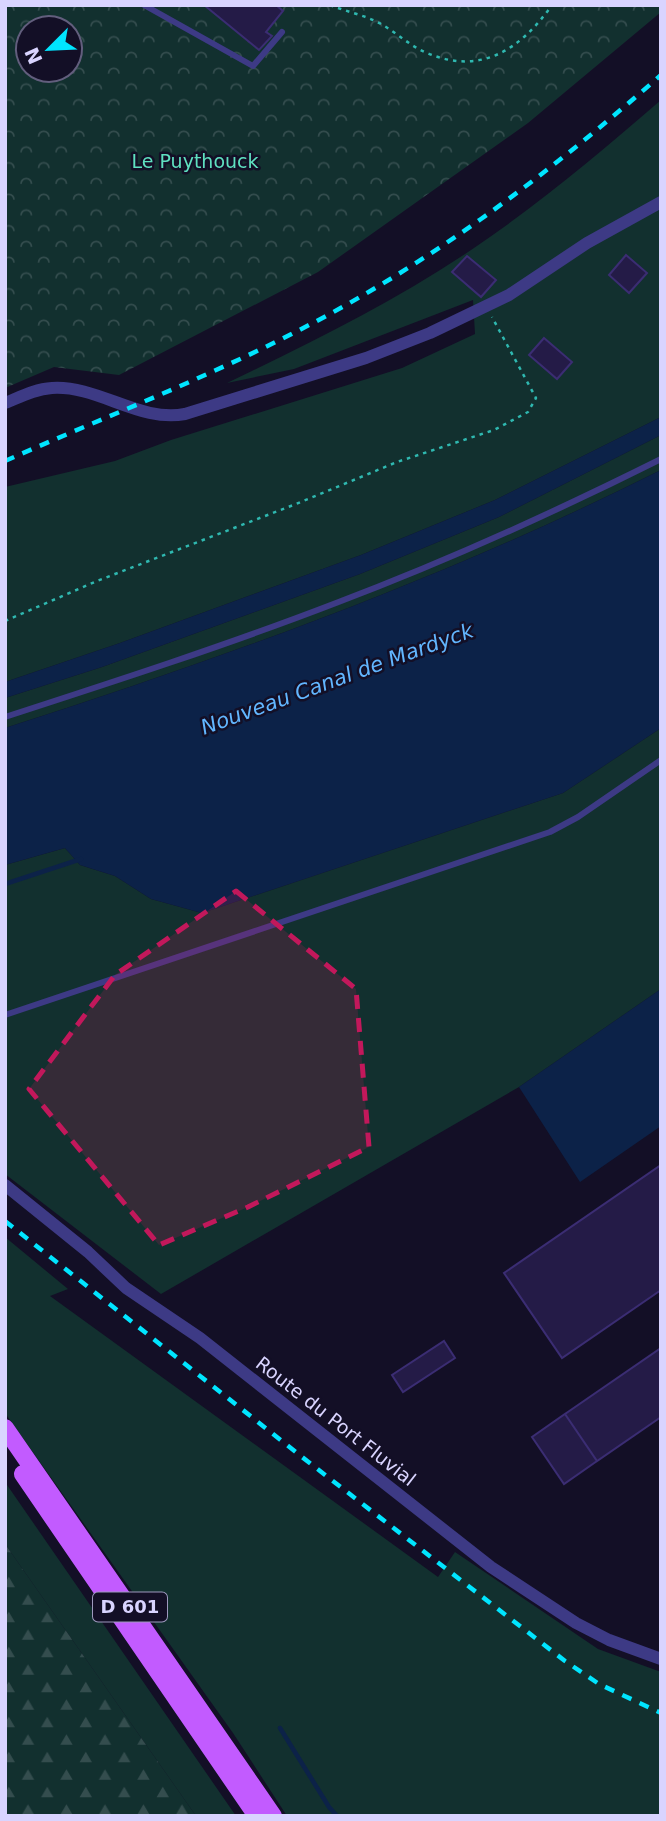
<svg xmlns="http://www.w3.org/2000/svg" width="666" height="1821" font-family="'DejaVu Sans',sans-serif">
	<defs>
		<pattern id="forest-firs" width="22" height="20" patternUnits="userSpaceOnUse" patternTransform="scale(1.75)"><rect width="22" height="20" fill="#12302f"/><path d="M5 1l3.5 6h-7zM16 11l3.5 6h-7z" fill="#344d4e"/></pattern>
		<pattern id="park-crowns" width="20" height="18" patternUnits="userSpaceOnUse" patternTransform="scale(1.75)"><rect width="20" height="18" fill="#12302f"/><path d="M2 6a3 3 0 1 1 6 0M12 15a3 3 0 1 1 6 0" fill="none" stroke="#344d4e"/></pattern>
	</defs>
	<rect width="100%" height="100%" fill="#130f26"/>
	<path fill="#12302f" d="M 661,100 L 661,417 L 495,500 L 361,555 L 120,643 L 5,682 L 5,487 L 115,461 L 171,440 L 402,368 L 475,334 L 473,300 L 294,369 L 227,383 C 312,342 396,301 474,248 C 539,204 601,152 661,100 Z
		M 661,435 L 661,470 C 450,576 230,656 5,728 L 5,698 L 102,667 L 360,574 L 499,517 Z
		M 661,728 L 661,989 L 519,1087 L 161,1294 L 5,1174 L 5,865 L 65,848 L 80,865 L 115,876 L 151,899 L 202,913 L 563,793 Z
		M 5,1237 L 68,1289 L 50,1296 L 438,1577 L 455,1552 L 598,1649 L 661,1672 L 661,1816 L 287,1816 L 233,1733 L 5,1413 Z
		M 5,1482 L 236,1816 L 196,1816 L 5,1544 Z"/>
	<path fill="url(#forest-firs)" d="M 5,1544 L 196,1816 L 5,1816 Z"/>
	<path fill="url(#park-crowns)" fill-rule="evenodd" d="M 5,5 L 661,5 L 661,12 L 528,123 L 318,272 L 119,375 L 54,367 L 5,388 ZM 28,28 L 70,28 L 70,70 L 28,70 Z"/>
	<path fill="#0c2248" d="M 661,417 L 661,435 L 499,517 L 360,574 L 102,667 L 5,698 L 5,682 L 120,643 L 361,555 L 495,500 Z
		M 661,470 L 661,728 L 563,793 L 202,913 L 151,899 L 115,876 L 80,865 L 65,848 L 5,865 L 5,728 C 230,656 450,576 661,470 Z
		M 661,989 L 661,1126 L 580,1182 L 519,1087 Z"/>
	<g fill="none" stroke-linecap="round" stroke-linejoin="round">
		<path stroke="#0c2248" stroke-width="4.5" d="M 5,884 L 81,859
			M 280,1728 L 329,1807 L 337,1816"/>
	</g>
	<path fill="#241b47" stroke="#3b2d73" stroke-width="2" d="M 204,5 L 276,5 L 283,11 L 266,32 L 272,36 L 259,50 Z
		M 626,255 L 647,273 L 629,293 L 609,275 Z
		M 467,256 L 496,280 L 481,297 L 452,272 Z
		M 544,338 L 572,362 L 557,379 L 529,355 Z
		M 661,1165 L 661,1290 L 562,1358 L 504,1273 Z
		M 444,1341 L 455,1358 L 403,1392 L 392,1375 Z
		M 661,1348 L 661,1417 L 597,1461 L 565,1414 Z
		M 565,1414 L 597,1461 L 564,1484 L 532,1437 Z"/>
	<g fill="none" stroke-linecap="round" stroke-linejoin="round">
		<path stroke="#2fb8b0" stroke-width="2.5" stroke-dasharray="3.5 5" stroke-linecap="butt" d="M 330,5 C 347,12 365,15 381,24 C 397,33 410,46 427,53 C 481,76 521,49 552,5
			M 5,621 L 97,581 L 296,504 L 397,462 L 494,430 L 528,412 L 536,398 L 492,317"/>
		<path stroke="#3d3a85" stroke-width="6" d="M 144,5 L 253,66 L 282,32
			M 5,717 C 116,681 227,645 336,603 C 447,561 555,512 661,459
			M 5,1015 L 550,832 L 578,817 L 661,760"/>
		<path stroke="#3d3a85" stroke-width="12" d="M 5,403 C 20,397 35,389 52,388 C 98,385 140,423 185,414 L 366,358 L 430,333 L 509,295 L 587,243 L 661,202
			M 5,1185 L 88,1252 L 126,1288 L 200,1338 L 491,1567 L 576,1623 L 609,1640 L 661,1659"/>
		<path stroke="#c25bff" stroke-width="18" d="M 5,1428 L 273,1816
			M 23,1474 L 257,1816"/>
		<path stroke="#00e5ff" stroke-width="4.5" stroke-dasharray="10 9" stroke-linecap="butt" d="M 5,461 C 107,416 212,376 311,324 C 439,257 553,170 661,75
			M 5,1221 L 302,1457 L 565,1661 L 599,1684 L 661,1713"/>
	</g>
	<path fill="#c2185b" fill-opacity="0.2" stroke="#c2185b" stroke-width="5" stroke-dasharray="14 9" stroke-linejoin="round" d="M 236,891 L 356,989 L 369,1147 L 248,1207 L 159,1245 L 29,1089 L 115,975 Z"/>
	<g text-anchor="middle" stroke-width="5" stroke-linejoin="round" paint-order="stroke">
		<rect fill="#130f26" stroke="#9e99be" stroke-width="2" x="93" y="1592.5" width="74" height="29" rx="5"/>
		<g font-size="18" font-weight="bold" fill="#d9d4ff">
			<text x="130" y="1613">D 601</text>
		</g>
		<g font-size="19" fill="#5fe0c0" stroke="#130f26">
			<text x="195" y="168">Le Puythouck</text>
		</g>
		<g font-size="19" fill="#d9d4ff" stroke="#130f26">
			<text transform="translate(336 1421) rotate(38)" y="7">Route du Port Fluvial</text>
		</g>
		<g font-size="21" font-style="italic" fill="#62b6ff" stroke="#130f26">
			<text transform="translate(337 679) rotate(-20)" y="7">Nouveau Canal de Mardyck</text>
		</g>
	</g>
	<rect width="666" height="1821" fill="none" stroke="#d9d4ff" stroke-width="14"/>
	<g transform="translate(49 49) rotate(246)"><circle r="33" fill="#130f26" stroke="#625e7d" stroke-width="2"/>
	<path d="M0-5L12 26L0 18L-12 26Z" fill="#00e5ff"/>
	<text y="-10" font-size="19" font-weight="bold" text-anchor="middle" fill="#d9d4ff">N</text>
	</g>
</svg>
